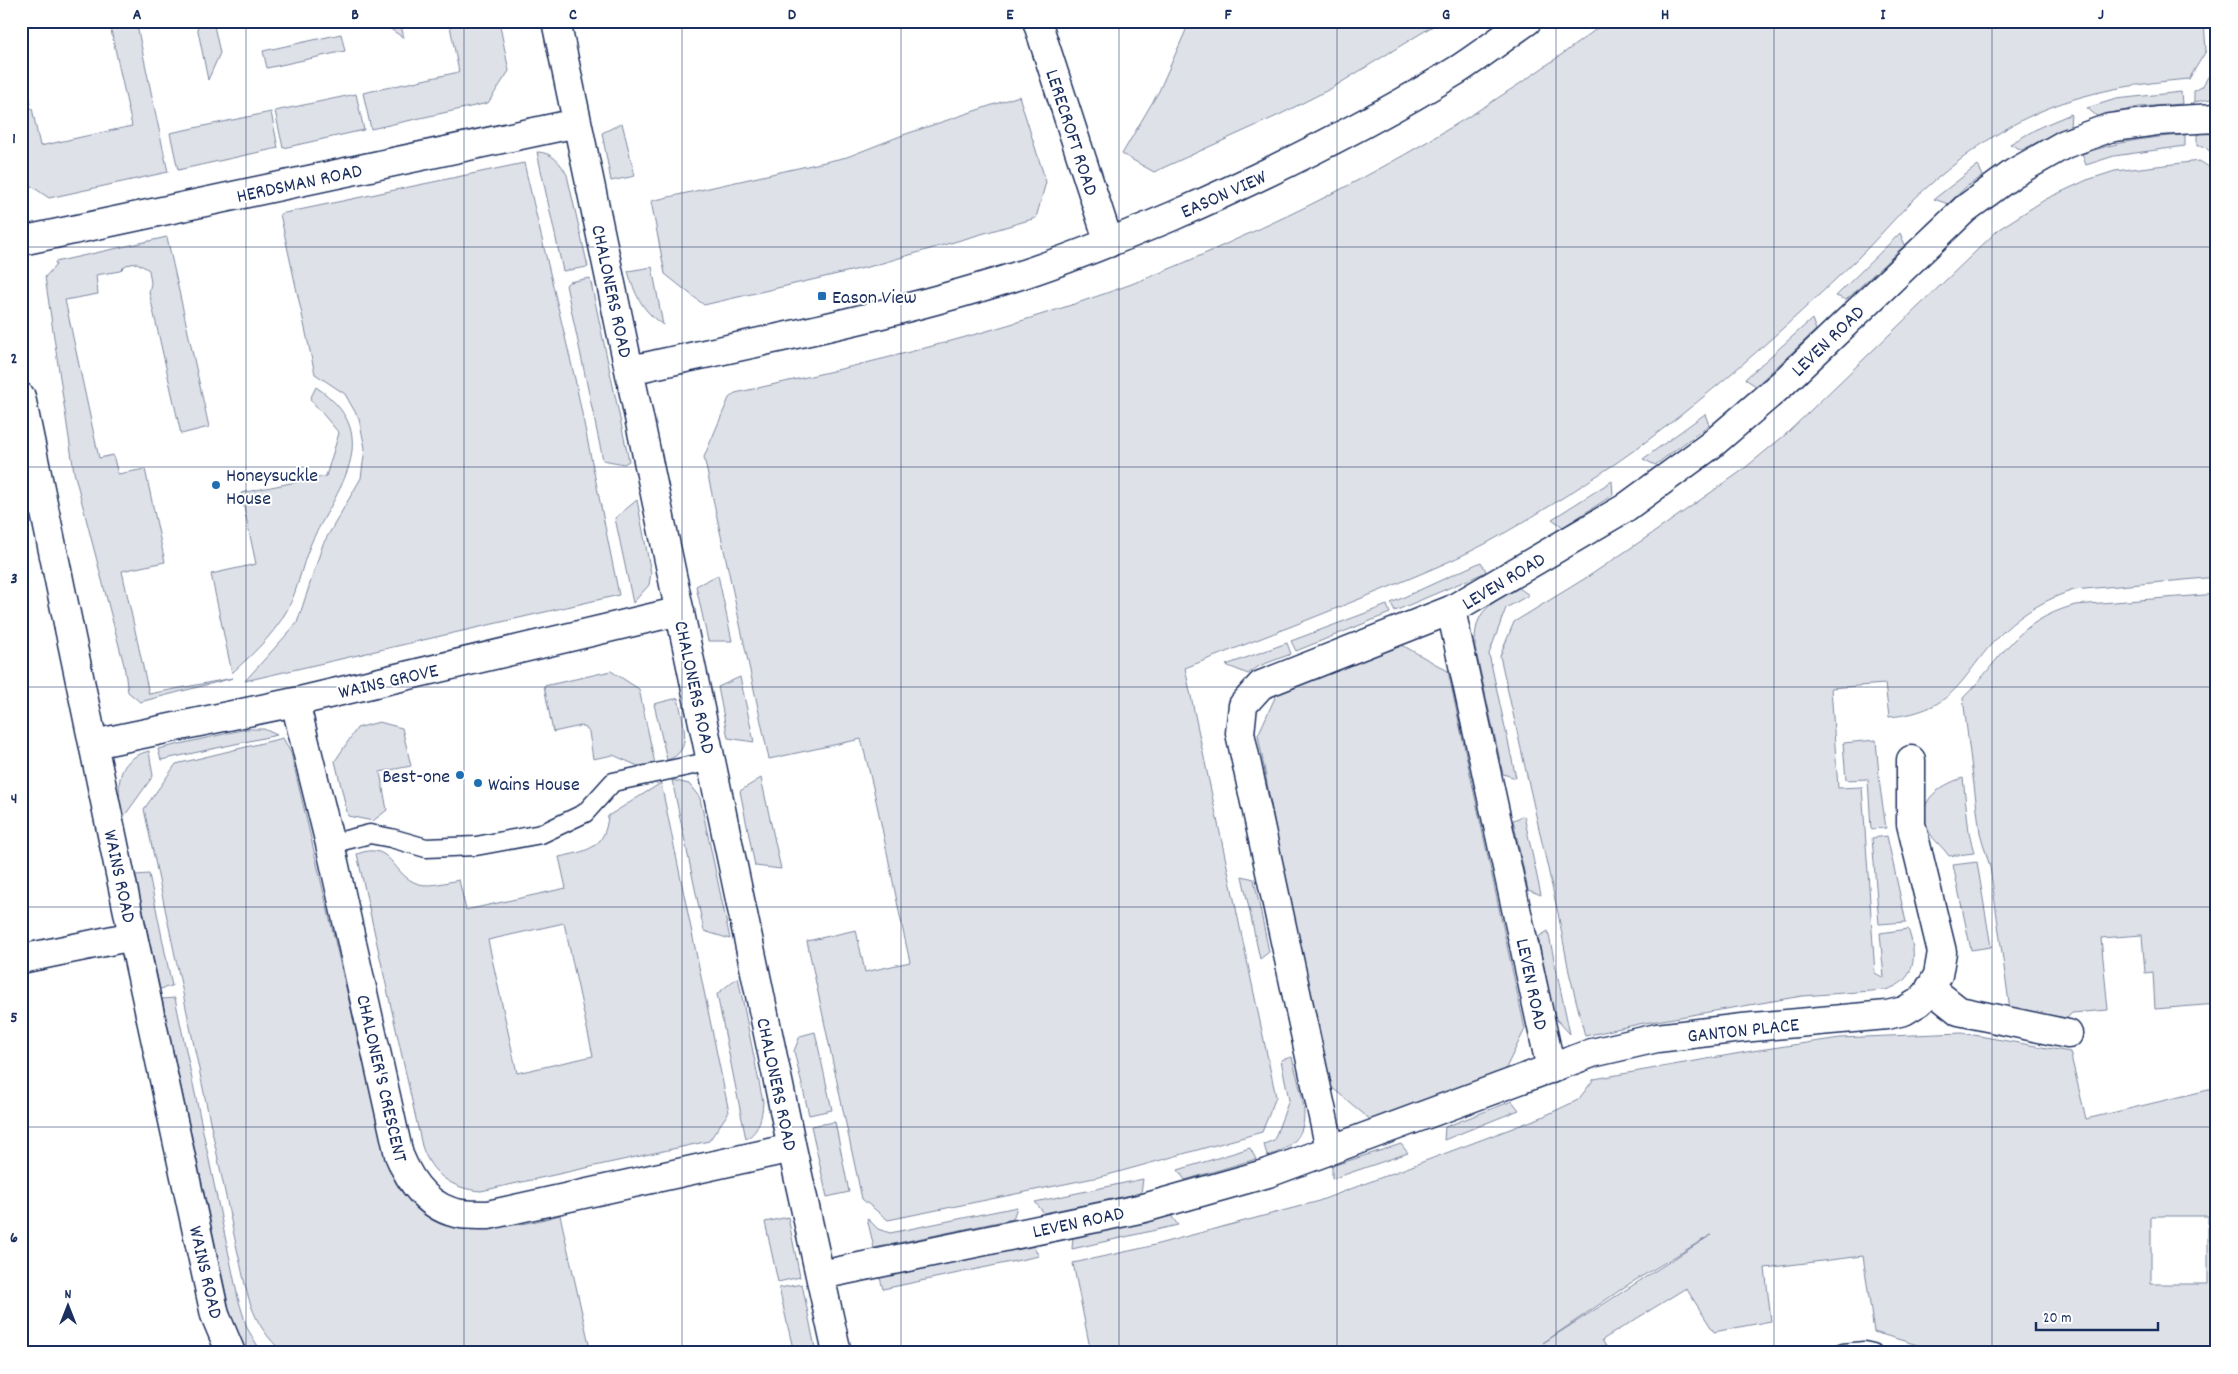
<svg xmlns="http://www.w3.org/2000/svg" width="2238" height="1374" font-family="Dekko,sans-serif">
	<rect width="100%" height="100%" fill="#fff"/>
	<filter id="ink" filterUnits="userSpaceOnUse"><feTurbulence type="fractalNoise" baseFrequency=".02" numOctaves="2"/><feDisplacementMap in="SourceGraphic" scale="10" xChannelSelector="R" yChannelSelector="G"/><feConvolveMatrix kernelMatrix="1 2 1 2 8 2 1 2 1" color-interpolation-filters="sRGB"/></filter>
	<g filter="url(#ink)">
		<path fill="#dee1e7" stroke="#7c88a2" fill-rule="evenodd" d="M 109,21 L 136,21 L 168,172 L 49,198 L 21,179 L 21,111 L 32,108 L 40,146 L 132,126 Z
			M 147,21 L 179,21 L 148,28 Z
			M 196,21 L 213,21 L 220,53 L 208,80 Z
			M 378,21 L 400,21 L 404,38 Z
			M 449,21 L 499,21 L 509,71 L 488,103 L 371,129 L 363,93 L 459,72 Z
			M 1190,21 L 1441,21 L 1332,88 L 1279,115 L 1154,172 L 1122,154 L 1159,91 Z
			M 1607,21 L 2204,21 L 2206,51 L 2189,79 C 2131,84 2075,93 2022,120 C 1983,140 1944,171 1912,201 C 1894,219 1877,239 1859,257 C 1783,330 1705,401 1619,461 C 1576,490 1532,518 1487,543 C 1447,564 1404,581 1362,598 C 1303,622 1244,645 1185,668 L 1276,1097 L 1262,1132 L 1104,1176 L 888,1220 L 862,1199 L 807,941 L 856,930 L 865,972 L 910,962 C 893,888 881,813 861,739 L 769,759 L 704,457 L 729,398 L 735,393 C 868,364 1000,332 1129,285 C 1166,271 1203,255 1239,238 C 1370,180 1493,108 1607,21 Z
			M 341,34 L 345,51 L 267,68 L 263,51 Z
			M 21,57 L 31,104 L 21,106 Z
			M 2217,62 L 2217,98 L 2194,102 L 2194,91 L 2202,87 Z
			M 2181,92 L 2182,104 L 2139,107 L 2098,117 L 2087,108 L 2116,99 Z
			M 356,94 L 364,130 L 283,148 L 275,111 Z
			M 1019,96 L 1046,182 L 1036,218 L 872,266 L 704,305 L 665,274 L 651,201 L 847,157 L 903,135 Z
			M 271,112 L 278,148 L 178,170 L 170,133 Z
			M 2071,114 L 2070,126 L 2022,150 L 2010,144 L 2040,127 Z
			M 622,123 L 635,176 L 611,181 L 602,133 Z
			M 2205,133 L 2217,135 L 2217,158 L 2204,146 L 2197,146 L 2197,134 Z
			M 2185,135 L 2185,146 L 2114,156 L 2086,165 L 2082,154 C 2116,142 2149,137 2185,135 Z
			M 537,152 C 552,152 561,163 567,175 L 588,267 L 563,271 Z
			M 2199,161 C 2213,168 2216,174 2217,190 L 2217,577 L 2074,590 C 2048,598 2024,612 2004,631 C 1961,672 1960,711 1889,717 L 1885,684 L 1831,688 L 1838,788 L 1862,787 L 1875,973 L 1884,978 L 1880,933 L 1908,929 C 1918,956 1916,982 1885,990 L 1802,996 L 1639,1024 L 1585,1036 L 1569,972 L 1558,913 L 1500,656 L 1514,622 L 1589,576 L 1659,529 L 1740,472 L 1785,435 L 1999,229 L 2046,199 L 2087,180 L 2115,171 Z
			M 524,163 L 575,379 L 619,595 L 245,681 L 297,623 L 323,544 L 361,478 L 365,448 L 359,419 L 345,394 L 315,374 L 280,214 Z
			M 1978,165 L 1983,176 L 1966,187 L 1948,204 L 1934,199 Z
			M 1900,233 L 1905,245 L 1846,300 L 1836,296 Z
			M 167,237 L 209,427 L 181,434 L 149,292 L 151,283 L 149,270 L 137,263 L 126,265 L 120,271 L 96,275 L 98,294 L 65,300 L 99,458 L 113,455 L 118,474 L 145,469 L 165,562 L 122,571 L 149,694 L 233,678 L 140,702 L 128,692 L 124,665 L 74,472 L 45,277 L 56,265 L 55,262 Z
			M 652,267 L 663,325 C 643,312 634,293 628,271 Z
			M 590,278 L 629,461 L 624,464 L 603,460 L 566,285 L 569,282 Z
			M 1812,319 L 1816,330 L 1756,386 L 1745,379 Z
			M 316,387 C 384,433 341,484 313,539 C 304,558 300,580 292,600 C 279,630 256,651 232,673 L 211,574 L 256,564 L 241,493 L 326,476 L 339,433 L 310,399 Z
			M 1705,414 L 1709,425 L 1655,465 L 1643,459 Z
			M 1612,481 L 1613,495 L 1563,527 L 1552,519 Z
			M 637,500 L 651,573 L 649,585 L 633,603 L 615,518 Z
			M 1481,562 L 1486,571 L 1484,573 L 1395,611 L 1391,603 Z
			M 718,575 L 732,641 L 708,641 L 696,586 Z
			M 1519,588 L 1529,595 L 1506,608 L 1489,654 L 1516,778 L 1503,774 L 1475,647 C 1474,609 1489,605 1519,588 Z
			M 2217,594 L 2217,1004 L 2155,1009 L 2153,972 L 2145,973 L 2142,935 L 2101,938 L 2108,1010 L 2072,1013 L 2067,1018 L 2010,1010 L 1990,867 L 1980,833 L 1963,698 C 2004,657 2014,622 2075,605 Z
			M 1387,605 L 1390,613 L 1296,651 L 1291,641 Z
			M 1287,643 L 1291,654 L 1259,666 L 1248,674 L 1226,665 Z
			M 1402,645 L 1448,671 L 1525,1029 L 1505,1070 L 1372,1121 L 1330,1086 L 1286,884 L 1258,735 L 1278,691 Z
			M 611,671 L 639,689 L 655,764 L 638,766 L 613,755 L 593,759 L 589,732 L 586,728 L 581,726 L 553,732 L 544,686 Z
			M 740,677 L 754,742 L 728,738 L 718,687 Z
			M 678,698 C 682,719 695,752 667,760 L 654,704 Z
			M 379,722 L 402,728 L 411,766 L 380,772 L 387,810 L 373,821 L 348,816 L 335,761 L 357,728 Z
			M 246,729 L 264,729 L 277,735 L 161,760 L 158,749 Z
			M 283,738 L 291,753 L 387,1163 C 404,1209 419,1207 462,1218 C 474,1221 488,1226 500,1226 C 520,1226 541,1220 560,1215 L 591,1353 L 284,1353 C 249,1323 247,1291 237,1249 L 144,809 L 176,764 Z
			M 1876,740 L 1880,787 L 1886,828 L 1871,829 L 1868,779 L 1846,780 L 1843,743 Z
			M 149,751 L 153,776 L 123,818 C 117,790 113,760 149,751 Z
			M 761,778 L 781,869 L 755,866 L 740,791 Z
			M 1963,778 L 1969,832 L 1974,853 L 1949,856 C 1943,847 1934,841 1929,832 C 1912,804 1939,785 1963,778 Z
			M 672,780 L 689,784 L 700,798 L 730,939 L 704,931 Z
			M 661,783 L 729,1112 L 709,1141 L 481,1191 C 452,1189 431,1174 422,1146 L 357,854 C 393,840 391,876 419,884 C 431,887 447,882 459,880 L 466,910 L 566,888 L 559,857 C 587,851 605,849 608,816 ZM 564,923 L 593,1056 L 517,1073 L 488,940 Z
			M 1524,816 L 1541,895 L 1528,890 L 1513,820 Z
			M 1887,836 L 1906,922 L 1879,924 L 1872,838 Z
			M 1977,862 L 1991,947 L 1971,950 L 1953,865 Z
			M 149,874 L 172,986 L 160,989 L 135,875 Z
			M 1242,876 L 1254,879 L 1269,952 L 1260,959 Z
			M 1548,931 L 1570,1034 L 1556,1019 L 1552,1008 L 1538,937 Z
			M 738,977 L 763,1102 C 762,1116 760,1131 746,1139 L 717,994 Z
			M 175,998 L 238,1298 L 247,1328 L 259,1348 L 246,1351 L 236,1332 L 230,1312 L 162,999 Z
			M 815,1032 L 832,1110 L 809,1115 L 794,1051 L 800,1036 Z
			M 1962,1033 L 2070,1052 L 2086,1119 L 2217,1088 L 2217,1353 L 1944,1353 L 1874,1332 L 1863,1256 L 1765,1268 L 1771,1321 L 1714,1332 L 1686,1288 L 1602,1340 L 1610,1353 L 1091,1353 L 1073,1263 L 1143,1248 L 1316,1202 L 1542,1117 L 1578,1100 L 1594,1079 L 1752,1051 L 1840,1038 ZM 2151,1216 L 2208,1216 L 2208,1284 L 2151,1284 ZM 1711,1235 L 1543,1343 L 1629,1284 Z
			M 1292,1057 C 1302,1100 1322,1140 1267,1156 L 1264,1144 L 1274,1140 L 1289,1100 L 1281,1060 Z
			M 1512,1101 L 1519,1110 L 1444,1140 L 1445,1127 Z
			M 835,1122 L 849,1192 L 827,1197 L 811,1126 Z
			M 1401,1144 L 1408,1153 L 1332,1179 L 1332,1166 Z
			M 1250,1148 L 1256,1159 L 1185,1180 L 1178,1170 Z
			M 1143,1179 L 1141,1193 L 1044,1213 L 1035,1202 Z
			M 1017,1207 L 1013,1219 L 874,1248 L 867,1218 L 878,1229 L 890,1233 Z
			M 1170,1214 L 1178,1225 L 1072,1249 L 1073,1237 Z
			M 788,1217 L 800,1277 L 778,1282 L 765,1222 Z
			M 1033,1246 L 1039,1256 L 883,1289 L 880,1278 L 882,1277 Z
			M 802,1284 L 816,1353 L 794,1353 L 779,1288 Z"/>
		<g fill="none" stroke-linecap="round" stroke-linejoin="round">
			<defs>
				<path id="lane" d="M 330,844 L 370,834 L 391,838 L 426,848 L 476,846 L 541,834 L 585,813 L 613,782 L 712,761
					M 1843,1353 L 1864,1351 L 1873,1353"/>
				<path id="street" d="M 556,21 L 792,1148 L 837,1353
					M 1037,21 L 1109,243
					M 21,241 L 577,123
					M 630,370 C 758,342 889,317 1014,277 C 1068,260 1121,238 1173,216 C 1271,173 1368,125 1459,69 C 1482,54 1504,37 1527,21
					M 21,397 L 133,936 L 215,1315 L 231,1353
					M 1451,610 L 1551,1069
					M 295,702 L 330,844 L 399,1155 C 410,1182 429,1209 461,1214 C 470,1215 479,1215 488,1215 L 792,1148
					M 94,744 L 295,702 L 680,611
					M 21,959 L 133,936
					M 1930,988 L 1959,1011 L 2068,1034
					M 1330,1149 L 1240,733 L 1243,705 L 1261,685 L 1451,610 L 1625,508 L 1711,445 L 1783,383 L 1965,209 L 2014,173 L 2065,144 L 2109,128 L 2158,121 L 2217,118
					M 821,1275 L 1144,1208 L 1268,1173 L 1592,1053 L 1657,1038 L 1742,1028 L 1887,1015 L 1904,1011 L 1919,1002 L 1928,993 L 1938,975 L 1942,952 L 1911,824 L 1911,760"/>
			</defs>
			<use href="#lane" stroke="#1b2f5e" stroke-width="21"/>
			<use href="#street" stroke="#1b2f5e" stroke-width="31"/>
			<use href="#lane" stroke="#fff" stroke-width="18"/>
			<use href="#street" stroke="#fff" stroke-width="28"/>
		</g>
	</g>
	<path fill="none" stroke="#1b2f5e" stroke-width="1" stroke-opacity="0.55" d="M 246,21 L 246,1353M 464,21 L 464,1353M 682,21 L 682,1353M 901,21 L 901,1353M 1119,21 L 1119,1353M 1337,21 L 1337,1353M 1556,21 L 1556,1353M 1774,21 L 1774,1353M 1992,21 L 1992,1353M 21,247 L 2217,247M 21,467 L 2217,467M 21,687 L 2217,687M 21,907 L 2217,907M 21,1127 L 2217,1127"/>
	<g fill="#1f6fb2" stroke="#fff" stroke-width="2">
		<rect x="817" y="291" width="10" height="10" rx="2.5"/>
		<circle cx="216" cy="485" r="5"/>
		<circle cx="460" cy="775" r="5"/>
		<circle cx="478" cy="783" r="5"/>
	</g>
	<g text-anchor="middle" stroke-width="4" stroke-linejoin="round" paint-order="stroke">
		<g font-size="20" fill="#1b2f5e" stroke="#fff">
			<text transform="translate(1073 132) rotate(72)" y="7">LERECROFT ROAD</text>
			<text transform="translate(299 182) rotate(-12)" y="7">HERDSMAN ROAD</text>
			<text transform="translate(1223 193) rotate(-24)" y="7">EASON VIEW</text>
			<text transform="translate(613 291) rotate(78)" y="7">CHALONERS ROAD</text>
			<text transform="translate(1827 340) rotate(-44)" y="7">LEVEN ROAD</text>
			<text transform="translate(1503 580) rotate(-31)" y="7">LEVEN ROAD</text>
			<text transform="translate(388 680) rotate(-13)" y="7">WAINS GROVE</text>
			<text transform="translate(696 687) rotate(78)" y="7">CHALONERS ROAD</text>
			<text transform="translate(121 876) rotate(78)" y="7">WAINS ROAD</text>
			<text transform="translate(1533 984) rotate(78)" y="7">LEVEN ROAD</text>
			<text transform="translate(1743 1029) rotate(-6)" y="7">GANTON PLACE</text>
			<text transform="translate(383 1078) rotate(77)" y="7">CHALONER'S CRESCENT</text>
			<text transform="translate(778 1084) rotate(78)" y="7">CHALONERS ROAD</text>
			<text transform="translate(1078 1221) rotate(-12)" y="7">LEVEN ROAD</text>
			<text transform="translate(207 1272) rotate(77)" y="7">WAINS ROAD</text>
		</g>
		<g font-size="20" fill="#1b2f5e" stroke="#fff" text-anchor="start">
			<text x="832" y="303">Eason View</text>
			<text x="226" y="481">Honeysuckle<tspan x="226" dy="23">House</tspan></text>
			<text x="450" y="782" text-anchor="end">Best-one</text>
			<text x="488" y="790">Wains House</text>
		</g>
	</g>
	<rect width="2238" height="1374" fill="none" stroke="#fff" stroke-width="55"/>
	<g transform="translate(68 1306)" stroke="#ffffff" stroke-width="4" paint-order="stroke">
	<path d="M0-4L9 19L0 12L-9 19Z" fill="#1b2f5e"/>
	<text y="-8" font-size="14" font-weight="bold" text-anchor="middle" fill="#1b2f5e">N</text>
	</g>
	<path d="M2036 1322v8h122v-8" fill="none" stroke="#1b2f5e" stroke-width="2.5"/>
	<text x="2043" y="1322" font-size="15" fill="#1b2f5e" stroke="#ffffff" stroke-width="4" paint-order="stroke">20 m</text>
	<rect x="28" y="28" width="2182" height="1318" fill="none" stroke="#1b2f5e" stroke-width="2"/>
	<g font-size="16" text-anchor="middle" font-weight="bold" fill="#1b2f5e">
		<text x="137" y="19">A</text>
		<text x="355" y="19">B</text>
		<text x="573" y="19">C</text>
		<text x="792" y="19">D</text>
		<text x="1010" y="19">E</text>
		<text x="1228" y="19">F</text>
		<text x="1446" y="19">G</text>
		<text x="1665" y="19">H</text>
		<text x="1883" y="19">I</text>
		<text x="2101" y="19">J</text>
		<text x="14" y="143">1</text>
		<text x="14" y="363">2</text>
		<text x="14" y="583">3</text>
		<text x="14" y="803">4</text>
		<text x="14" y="1022">5</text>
		<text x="14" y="1242">6</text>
	</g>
</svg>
